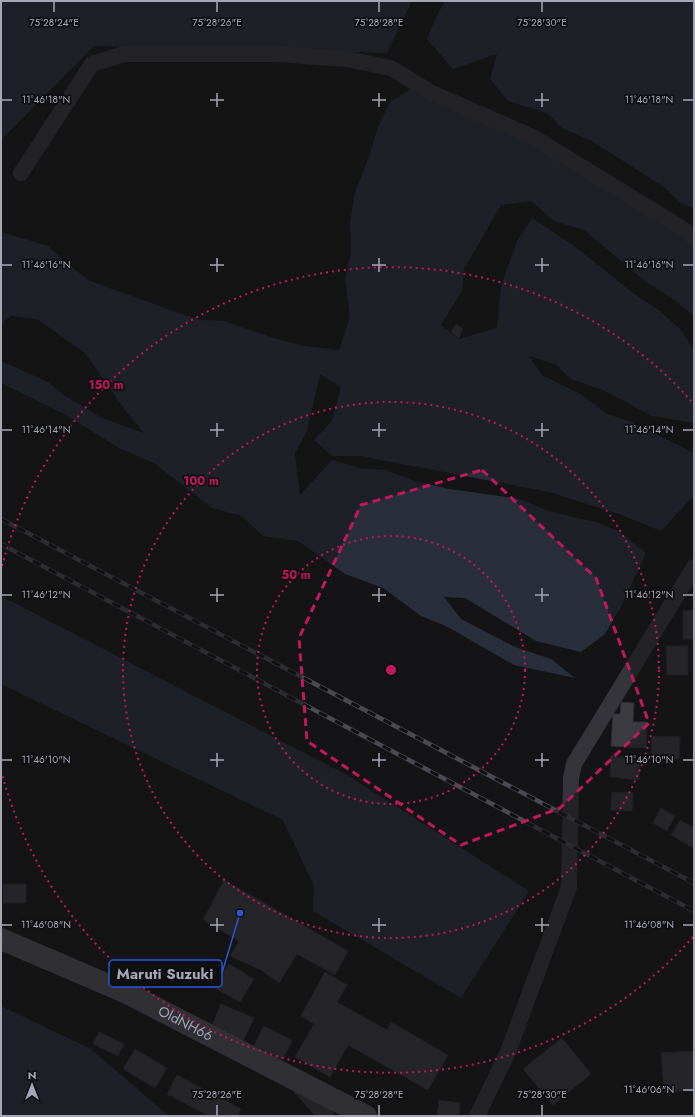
<svg xmlns="http://www.w3.org/2000/svg" width="695" height="1117" font-family="Jost,sans-serif">
	<rect width="100%" height="100%" fill="#141416"/>
	<path fill="#292f3a" d="M 1,1 L 412,1 L 387,53 L 94,46 L 1,140 Z
		M 445,1 L 694,1 L 694,208 L 682,204 L 664,187 L 592,141 L 562,128 L 547,113 L 508,101 L 490,79 L 497,54 L 453,69 L 427,39 L 436,17 Z
		M 413,88 L 509,125 L 694,241 L 694,316 L 669,296 L 646,282 L 584,230 L 554,221 L 531,201 L 501,205 L 464,269 L 462,291 L 441,325 L 459,339 L 497,328 L 501,286 L 517,241 L 532,218 L 577,248 L 633,293 L 660,311 L 681,330 L 694,351 L 694,423 L 652,416 L 605,391 L 571,379 L 555,364 L 529,356 L 542,375 L 582,395 L 607,414 L 629,421 L 694,453 L 694,495 L 661,531 L 619,514 L 549,492 L 360,456 L 332,456 L 314,440 L 332,421 L 341,387 L 320,374 L 307,431 L 295,453 L 300,495 L 332,460 L 360,468 L 386,470 L 415,481 L 449,489 L 520,499 L 548,511 L 596,522 L 620,532 L 646,553 L 622,605 L 605,634 L 581,652 L 536,641 L 465,598 L 444,597 L 461,619 L 515,647 L 551,659 L 575,678 L 514,665 L 446,626 L 421,616 L 383,588 L 345,574 L 298,541 L 263,536 L 242,516 L 212,508 L 154,463 L 119,448 L 66,415 L 1,383 L 1,361 L 48,382 L 65,396 L 102,418 L 144,433 L 128,414 L 85,353 L 37,319 L 11,316 L 1,324 L 1,232 L 48,246 L 65,262 L 90,281 L 176,312 L 201,320 L 224,321 L 271,337 L 304,346 L 339,350 L 350,317 L 345,278 L 351,254 L 350,223 L 355,192 L 369,157 L 378,127 L 390,102 Z
		M 1,596 L 347,775 L 529,891 L 461,998 L 313,911 L 314,886 L 283,820 L 1,684 Z
		M 1,1006 L 91,1049 L 169,1116 L 1,1116 Z"/>
	<path fill="#3b3b41" stroke="#2e2e32" d="M 456,324 L 463,329 L 459,338 L 451,332 Z
		M 694,610 L 694,639 L 683,639 L 683,611 Z
		M 666,646 L 688,646 L 688,675 L 667,675 Z
		M 621,702 L 634,703 L 633,722 L 647,722 L 646,748 L 611,746 L 613,714 L 620,714 Z
		M 652,736 L 680,737 L 679,759 L 651,758 Z
		M 611,756 L 640,758 L 639,780 L 610,777 Z
		M 612,792 L 633,793 L 632,811 L 611,810 Z
		M 661,808 L 675,816 L 667,831 L 653,823 Z
		M 680,820 L 694,828 L 693,848 L 671,835 Z
		M 224,880 L 348,951 L 335,975 L 297,954 L 279,983 L 261,970 L 230,956 L 239,941 L 203,920 Z
		M 3,884 L 26,884 L 26,903 L 3,903 Z
		M 229,964 L 254,979 L 240,1002 L 215,988 Z
		M 325,972 L 347,985 L 337,1002 L 387,1030 L 391,1022 L 448,1055 L 428,1090 L 348,1045 L 330,1077 L 295,1057 L 314,1024 L 301,1016 Z
		M 221,1004 L 254,1018 L 243,1042 L 211,1028 Z
		M 263,1026 L 292,1040 L 283,1060 L 254,1046 Z
		M 99,1032 L 124,1044 L 118,1056 L 93,1044 Z
		M 562,1038 L 591,1074 L 553,1105 L 523,1069 Z
		M 135,1049 L 167,1068 L 155,1088 L 123,1069 Z
		M 694,1051 L 694,1090 L 664,1092 L 661,1053 Z
		M 177,1075 L 241,1109 L 238,1116 L 209,1116 L 167,1094 Z
		M 439,1100 L 460,1103 L 459,1116 L 437,1116 Z"/>
	<g fill="none" stroke-linecap="round" stroke-linejoin="round">
		<path stroke="#35343b" stroke-width="16" d="M 21,173 L 92,64 L 124,54 L 275,54 L 347,59 L 391,68 L 432,93 L 533,137 L 680,227 L 694,238
			M 299,1086 L 326,1116
			M 477,1116 L 508,1052 L 569,887 L 571,778 L 574,764 L 694,567"/>
		<path stroke="#50515a" stroke-width="22" id="s1" d="M 1,939 L 127,993 L 366,1116"/>
		<defs>
			<path id="rail" d="M 1,519 L 694,883
				M 1,544 L 694,911"/>
		</defs>
		<use href="#rail" stroke="#494a52" stroke-width="4.5"/>
		<use href="#rail" stroke="#0f0f11" stroke-width="3" stroke-dasharray="9" stroke-linecap="butt"/>
	</g>
	<path d="M0 0H695V1117H0ZM 482,470 L 596,578 L 649,723 L 560,808 L 461,845 L 307,741 L 299,638 L 361,505 Z" fill="#141416" fill-opacity=".55" fill-rule="evenodd"/>
	<path fill="none" stroke="#c2185b" stroke-width="3" stroke-dasharray="8 5" stroke-linejoin="round" d="M 482,470 L 596,578 L 649,723 L 560,808 L 461,845 L 307,741 L 299,638 L 361,505 Z"/>
	<path fill="none" stroke="#a5a7b7" stroke-width="1.5" d="M 54,2 L 54,12M 217,2 L 217,12M 379,2 L 379,12M 542,2 L 542,12M 217,93 L 217,107M 379,93 L 379,107M 542,93 L 542,107M 2,100 L 12,100M 210,100 L 224,100M 372,100 L 386,100M 535,100 L 549,100M 683,100 L 693,100M 217,258 L 217,272M 379,258 L 379,272M 542,258 L 542,272M 2,265 L 12,265M 210,265 L 224,265M 372,265 L 386,265M 535,265 L 549,265M 683,265 L 693,265M 217,423 L 217,437M 379,423 L 379,437M 542,423 L 542,437M 2,430 L 12,430M 210,430 L 224,430M 372,430 L 386,430M 535,430 L 549,430M 683,430 L 693,430M 217,588 L 217,602M 379,588 L 379,602M 542,588 L 542,602M 2,595 L 12,595M 210,595 L 224,595M 372,595 L 386,595M 535,595 L 549,595M 683,595 L 693,595M 217,753 L 217,767M 379,753 L 379,767M 542,753 L 542,767M 2,760 L 12,760M 210,760 L 224,760M 372,760 L 386,760M 535,760 L 549,760M 683,760 L 693,760M 217,918 L 217,932M 379,918 L 379,932M 542,918 L 542,932M 2,925 L 12,925M 210,925 L 224,925M 372,925 L 386,925M 535,925 L 549,925M 683,925 L 693,925M 683,1090 L 693,1090M 217,1105 L 217,1115M 379,1105 L 379,1115M 542,1105 L 542,1115"/>
	<g fill="none" stroke="#c2185b" stroke-width="2" stroke-dasharray="2 4">
		<circle cx="391" cy="670" r="134"/>
		<circle cx="391" cy="670" r="268"/>
		<path d="M693 937A403 403 0 0 1 2 774M2 566A403 403 0 0 1 693 403"/>
	</g>
	<g text-anchor="middle" stroke-width="3.5" stroke-linejoin="round" paint-order="stroke">
		<g font-size="14" fill="#a5a7b7" stroke="#0f0f11">
			<text dy="5" stroke="none"><textPath href="#s1" startOffset="203">OldNH66</textPath></text>
		</g>
	</g>
	<g font-size="10" text-anchor="middle" fill="#a5a7b7" stroke="#0f0f11" stroke-width="3.5" stroke-linejoin="round" paint-order="stroke">
		<text x="54" y="26">75°28'24"E</text>
		<text x="217" y="26">75°28'26"E</text>
		<text x="379" y="26">75°28'28"E</text>
		<text x="542" y="26">75°28'30"E</text>
		<text x="46" y="103">11°46'18"N</text>
		<text x="649" y="103">11°46'18"N</text>
		<text x="46" y="268">11°46'16"N</text>
		<text x="649" y="268">11°46'16"N</text>
		<text x="46" y="433">11°46'14"N</text>
		<text x="649" y="433">11°46'14"N</text>
		<text x="46" y="598">11°46'12"N</text>
		<text x="649" y="598">11°46'12"N</text>
		<text x="46" y="763">11°46'10"N</text>
		<text x="649" y="763">11°46'10"N</text>
		<text x="46" y="928">11°46'08"N</text>
		<text x="649" y="928">11°46'08"N</text>
		<text x="649" y="1093">11°46'06"N</text>
		<text x="217" y="1098">75°28'26"E</text>
		<text x="379" y="1098">75°28'28"E</text>
		<text x="542" y="1098">75°28'30"E</text>
	</g>
	<circle cx="391" cy="670" r="6" fill="#c2185b" stroke="#0f0f11" stroke-width="2"/>
	<g font-size="12" text-anchor="middle" font-weight="bold" fill="#c2185b" stroke="#0f0f11" stroke-width="3.5" stroke-linejoin="round" paint-order="stroke">
		<text x="106" y="389">150 m</text>
		<text x="201" y="485">100 m</text>
		<text x="296" y="579">50 m</text>
	</g>
	<path fill="none" stroke="#2b57d5" stroke-width="1.5" d="M240 913L222 973"/>
	<circle fill="#2b57d5" stroke="#0f0f11" stroke-width="1.5" cx="240" cy="913" r="4"/>
	<rect fill="#0f0f11" stroke="#2b57d5" stroke-width="1.5" x="109" y="960" width="113" height="27" rx="4"/>
	<g font-size="15" text-anchor="middle" font-weight="bold" fill="#a5a7b7">
		<text x="165" y="979">Maruti Suzuki</text>
	</g>
	<rect width="695" height="1117" fill="none" stroke="#a5a7b7" stroke-width="4"/>
	<g transform="translate(32 1085)" stroke="#0f0f11" stroke-width="3" paint-order="stroke">
	<path d="M0-3L7 15L0 10L-7 15Z" fill="#a5a7b7"/>
	<text y="-6" font-size="11" font-weight="bold" text-anchor="middle" fill="#a5a7b7">N</text>
	</g>
</svg>
